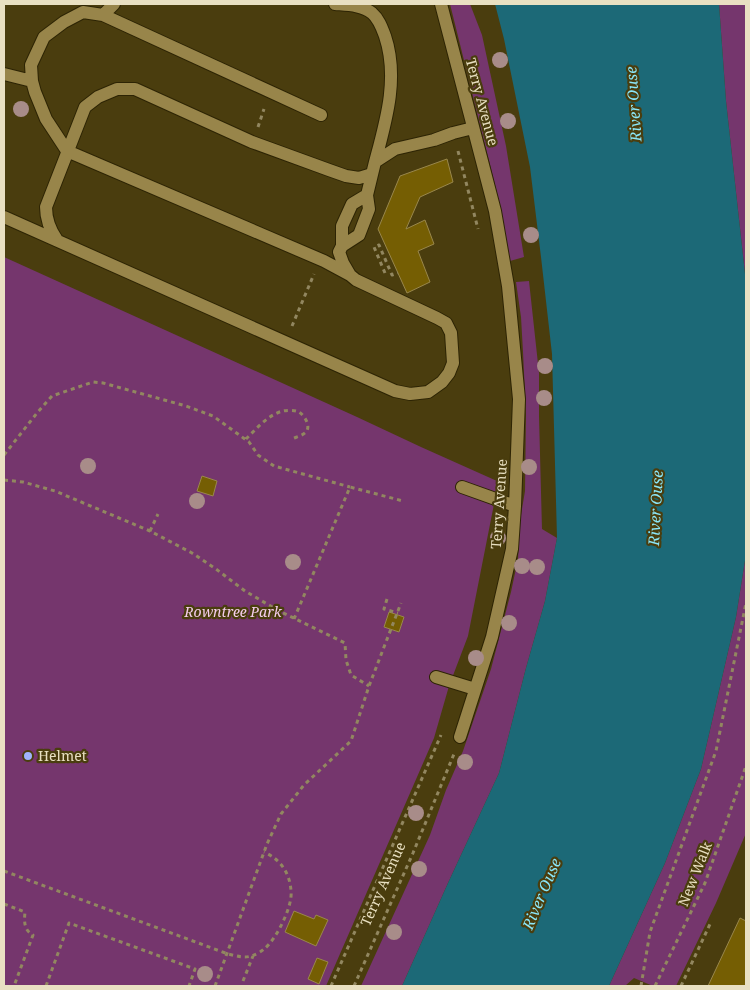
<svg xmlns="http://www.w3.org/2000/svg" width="750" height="990" font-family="'Noto Serif',serif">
	<rect width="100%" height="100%" fill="#4a3d0e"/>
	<path fill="#75366d" d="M 450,4 L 470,4 L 482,35 L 506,146 L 524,257 L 510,261 L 498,197 Z
		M 719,4 L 746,4 L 746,283 L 726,101 Z
		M 4,257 L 357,417 L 421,447 L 497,481 L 495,499 L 468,636 L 449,686 L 434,738 L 326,986 L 4,986 Z
		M 529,281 L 539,373 L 539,416 L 542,529 L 557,538 L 545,601 L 526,668 L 499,773 L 448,883 L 402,986 L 361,986 L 430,835 L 446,790 L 463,751 L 491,669 L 511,592 L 518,559 L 520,521 L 525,491 L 526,415 L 523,352 L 521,317 L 516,282 Z
		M 746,554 L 746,833 L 716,903 L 676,986 L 653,986 L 634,978 L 625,986 L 609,986 L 665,863 L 701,769 L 736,617 Z"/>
	<path fill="#1c6977" d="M 495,4 L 719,4 L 726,101 L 746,283 L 746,554 L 736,617 L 701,769 L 665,863 L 609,986 L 402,986 L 448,883 L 499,773 L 526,668 L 545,601 L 557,538 L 552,354 L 541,257 L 530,167 L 504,39 Z"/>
	<path fill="#755e03" stroke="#99874c" d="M 447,159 L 453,182 L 420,197 L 406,229 L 425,220 L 434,244 L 418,251 L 430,282 L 407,293 L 378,229 L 400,176 Z
		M 202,476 L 217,481 L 213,496 L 197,491 Z
		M 389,612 L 404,617 L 399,632 L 384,627 Z
		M 294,911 L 314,919 L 316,915 L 328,920 L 316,946 L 285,932 Z
		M 740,918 L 746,921 L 746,986 L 708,986 Z
		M 317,958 L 328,962 L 319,984 L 308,979 Z"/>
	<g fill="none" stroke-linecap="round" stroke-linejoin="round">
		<defs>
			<path id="minor" d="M 335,4 C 347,5 362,5 372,13 C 379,19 382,28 385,36 C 399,78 386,121 375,162
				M 441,4 L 495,211 L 508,286 L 519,399 L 515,506 L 512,549 L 492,637 L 460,737
				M 103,15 L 114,4
				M 4,74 L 32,81
				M 4,217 L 395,391 L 410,394 L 428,392 L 442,382 L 449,373 L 453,363 L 451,333 L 446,323 L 437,318 L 356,280 L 350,275 L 324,261 L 67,151 L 46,119 L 35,92 L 32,81 L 31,65 L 44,37 L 64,22 L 83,12 L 103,15 L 321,115
				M 57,240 C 50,230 46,220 46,207 L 85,107 L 98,97 L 117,89 L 135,89 L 252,142 L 329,170 L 346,176 L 359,178 L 372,174
				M 342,246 L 359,235 L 369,209 L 367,195 L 375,162 L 395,149 L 434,140 L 453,133 L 473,128
				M 350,275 L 343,263 L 339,252 L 342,246 L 342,226 L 352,204 L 367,195
				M 462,487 L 515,506
				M 436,677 L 475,689"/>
		</defs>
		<use href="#minor" stroke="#2d2404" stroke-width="14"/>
		<path stroke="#928760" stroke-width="3" stroke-dasharray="4 4" stroke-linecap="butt" d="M 258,127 L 264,109
			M 458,151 L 478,229
			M 385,273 L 374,247 L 379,245 L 392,275 L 398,273
			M 292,326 L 314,274
			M 246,439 C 256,429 269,414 283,411 C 288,410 295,410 299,412 C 305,416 311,426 306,432 C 302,436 296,437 292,439
			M 4,455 L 37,413 L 52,396 L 93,382 L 103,383 L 186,406 L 213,416 L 249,442 L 258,455 L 274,466 L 350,487
			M 4,480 L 23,482 L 55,491 L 150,531 L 192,553 L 216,569 L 245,591 L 279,611 L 345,643 L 346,660 L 351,675 L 369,686
			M 150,531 L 158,514
			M 387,599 L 384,609 L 398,613
			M 294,619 L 350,487 L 403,501
			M 4,871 L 228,954 C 237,956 245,959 254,955 C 257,954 262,951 264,949 C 276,940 293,906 291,891 C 290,873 280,859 264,852
			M 4,904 L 25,912 C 24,922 24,930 33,935 L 14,986
			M 243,981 L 253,956
			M 46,986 L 69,923 L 195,969 L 189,986
			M 215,986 L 267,844 L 281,814 L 304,785 L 351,741 L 369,686 L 401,603
			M 331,986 L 441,735
			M 354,986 L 413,853 L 454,754
			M 641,986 L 650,932 L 716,751 L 746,603
			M 655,986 L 705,883 L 746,766
			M 681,986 L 711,922"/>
		<use href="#minor" stroke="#98854a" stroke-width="12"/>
	</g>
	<g fill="#a88c89">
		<circle cx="500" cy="60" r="8"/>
		<circle cx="21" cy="109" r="8"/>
		<circle cx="508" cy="121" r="8"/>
		<circle cx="531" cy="235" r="8"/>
		<circle cx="545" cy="366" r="8"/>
		<circle cx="544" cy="398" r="8"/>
		<circle cx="88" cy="466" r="8"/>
		<circle cx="529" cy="467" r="8"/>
		<circle cx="197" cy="501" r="8"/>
		<circle cx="498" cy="538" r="8"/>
		<circle cx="293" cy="562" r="8"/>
		<circle cx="522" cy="566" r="8"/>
		<circle cx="537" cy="567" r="8"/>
		<circle cx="509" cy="623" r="8"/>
		<circle cx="476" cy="658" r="8"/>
		<circle cx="465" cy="762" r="8"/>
		<circle cx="416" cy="813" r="8"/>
		<circle cx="419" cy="869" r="8"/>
		<circle cx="394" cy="932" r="8"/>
		<circle cx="205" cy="974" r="8"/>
	</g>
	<circle fill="#a0b3fd" stroke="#4a3d0e" stroke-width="2" cx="28" cy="756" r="5"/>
	<g text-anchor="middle" stroke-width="4.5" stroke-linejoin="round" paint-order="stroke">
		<g font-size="14" fill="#e9e0c2" stroke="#4a3d0e">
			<text transform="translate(482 102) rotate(75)" y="5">Terry Avenue</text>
			<text transform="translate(499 504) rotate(-86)" y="5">Terry Avenue</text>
			<text transform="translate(695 874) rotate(-68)" y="5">New Walk</text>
			<text transform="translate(383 884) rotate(-66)" y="5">Terry Avenue</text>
		</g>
		<g font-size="14" font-style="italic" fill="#f5cded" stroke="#4a3d0e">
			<text x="233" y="617">Rowntree Park</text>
		</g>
		<g font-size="14" fill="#e9e0c2" stroke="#4a3d0e" text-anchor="start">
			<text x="38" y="761">Helmet</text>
		</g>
		<g font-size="15" font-style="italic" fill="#8ae7fa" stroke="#4a3d0e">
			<text transform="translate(634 104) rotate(-94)" y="5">River Ouse</text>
			<text transform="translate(656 508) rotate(-87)" y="5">River Ouse</text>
			<text transform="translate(542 894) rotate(-67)" y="5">River Ouse</text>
		</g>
	</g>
	<rect width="750" height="990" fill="none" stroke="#e9e0c2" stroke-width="10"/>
</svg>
